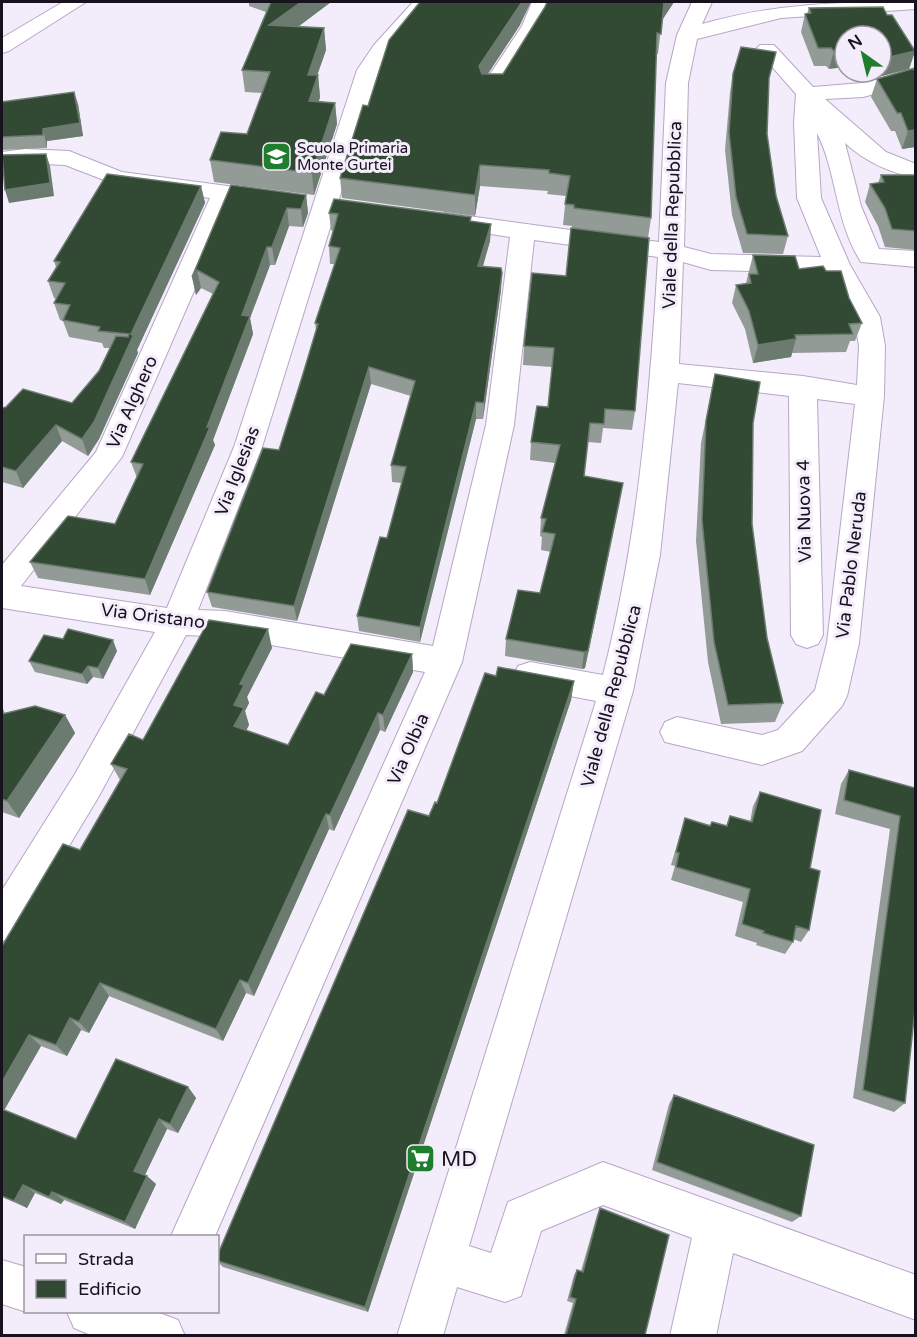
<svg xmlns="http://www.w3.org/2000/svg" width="917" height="1337" font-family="'Varela Round',sans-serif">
	<rect width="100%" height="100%" fill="#f3ecfa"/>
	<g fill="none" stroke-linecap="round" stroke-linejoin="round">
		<defs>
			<path id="minor" d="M 63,2 L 86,2 L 9,51 L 2,53 L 2,38 Z
				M 413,2 L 434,2 L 390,52 L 379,70 L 262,447 L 198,610 L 225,611 L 433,646 L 486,425 L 510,237 L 437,226 L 434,221 L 437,216 L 446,213 L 659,242 L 666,83 L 677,35 L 692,2 L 712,2 L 702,24 C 776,3 840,2 916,2 L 916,9 L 781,18 L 697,39 L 688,83 L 684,247 L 711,254 L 821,257 L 797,198 L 794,122 L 796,94 L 760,53 L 756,49 L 760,45 L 774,45 L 813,87 L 862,83 L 916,70 L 916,83 L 863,97 L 825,99 L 886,152 L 916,164 L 916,178 C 888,172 866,162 845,143 L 861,206 L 879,249 L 916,251 L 916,267 L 861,262 C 835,222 837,172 817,133 L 821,198 L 850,265 L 880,317 L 885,346 L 884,396 L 859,643 L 847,696 L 842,706 L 802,751 L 762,765 L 665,742 L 660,732 L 665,722 L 677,717 L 762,735 L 778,730 L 815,690 L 827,643 L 855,404 L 817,399 L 823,635 L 818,644 L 807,648 L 796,644 L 791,635 L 789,396 L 678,383 L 660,555 L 633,691 L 469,1246 L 491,1253 L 508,1202 L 603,1162 L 916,1275 L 916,1320 L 733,1253 L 716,1336 L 670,1336 L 692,1238 L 603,1205 L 541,1231 L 521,1296 L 505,1302 L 457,1287 L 443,1336 L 397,1336 L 596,701 L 518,686 L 513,676 L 518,666 L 530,662 L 603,675 C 638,538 650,398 658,257 L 534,240 L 514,425 L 462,662 L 215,1236 L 171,1236 L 425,672 L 225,637 L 186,635 L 99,796 L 15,936 L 2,941 L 2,890 L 75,774 L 155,632 L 2,608 L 2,565 L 96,452 L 210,198 L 117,185 L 65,165 L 25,163 L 2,166 L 2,152 L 25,149 L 69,151 L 122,172 L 273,192 L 282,194 L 285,199 L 282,204 L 273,206 L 233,201 L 122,457 L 21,586 L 167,608 L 234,447 L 357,70 L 374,45 ZM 683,262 L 711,270 L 829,273 L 854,317 L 859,346 L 857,385 L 803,376 L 679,364 Z
				M 532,2 L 552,2 L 542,26 L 500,93 L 484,93 L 481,88 L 522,26 Z
				M 2,1260 L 26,1267 L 26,1312 L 28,1312 L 26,1312 L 2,1304 Z
				M 67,1312 L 157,1312 L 178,1320 L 185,1336 L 93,1336 L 74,1328 Z"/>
		</defs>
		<use href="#minor" stroke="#b7a6c6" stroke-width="2"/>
		<use href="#minor" fill="#fff" fill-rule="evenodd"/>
	</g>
	<path fill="#929b96" d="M 249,2 L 331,2 L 298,27 L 324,28 L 326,50 L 317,75 L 318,75 L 320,97 L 319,101 L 335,103 L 337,124 L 314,195 L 214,182 L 210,160 L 247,134 L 262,93 L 245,92 L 242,70 L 266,12 L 249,6 Z
		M 547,2 L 674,2 L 662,20 L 658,54 L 656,54 L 651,218 L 648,238 L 635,411 L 632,430 L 603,428 L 601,443 L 588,442 L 584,476 L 620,501 L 585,668 L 582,669 L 505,656 L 506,639 L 540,593 L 551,552 L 541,550 L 542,537 L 540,536 L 541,518 L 555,463 L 530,460 L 531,442 L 548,407 L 552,367 L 523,365 L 524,346 L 566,276 L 572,226 L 563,225 L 566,196 L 547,194 L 548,191 L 480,186 L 475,216 L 342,198 L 340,178 L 368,106 L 520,25 L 488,74 L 503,74 L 545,7 Z
		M 809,8 L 887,15 L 915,51 L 909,69 L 862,81 L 857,72 L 881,72 L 881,36 L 845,36 L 829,69 L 826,66 L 814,66 L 801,32 L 805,14 L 807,14 Z
		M 915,68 L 915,147 L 902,149 L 895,131 L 891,131 L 871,97 L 877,79 Z
		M 733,74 L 769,79 L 767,134 L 776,196 L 788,236 L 783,254 L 743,253 L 732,215 L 725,150 L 730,92 Z
		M 2,102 L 78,104 L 83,136 L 47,141 L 47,148 L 2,150 Z
		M 881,175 L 915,175 L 915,250 L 885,247 L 878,226 L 865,202 L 870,184 L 878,183 Z
		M 231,185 L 306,195 L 308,213 L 303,227 L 289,226 L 275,265 L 270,265 L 250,318 L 253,334 L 213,440 L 215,445 L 150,595 L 38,578 L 30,562 L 115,524 L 137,478 L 131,462 L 213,294 L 201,288 L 196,295 L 192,277 Z
		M 201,186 L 205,203 L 137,350 L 138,353 L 99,439 L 88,456 L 62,441 L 23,488 L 2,482 L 2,408 L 72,403 L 99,371 L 110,348 L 104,348 L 102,343 L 69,337 L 63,321 L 60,320 L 54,303 L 57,299 L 54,298 L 48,281 L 56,267 L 54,261 Z
		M 329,213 L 471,221 L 491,224 L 490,241 L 483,266 L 501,290 L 483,419 L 476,419 L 420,642 L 359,631 L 357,616 L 387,538 L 402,483 L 392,482 L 391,465 L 411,396 L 371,384 L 297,621 L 212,607 L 207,592 L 279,450 L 303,374 L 316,330 L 315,323 L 335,264 L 330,264 L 329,246 L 333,231 L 331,230 Z
		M 753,255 L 799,269 L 849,298 L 862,323 L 855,341 L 850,341 L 846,352 L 792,353 L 791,357 L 753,363 L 745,329 L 732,303 L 736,285 L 746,283 Z
		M 715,374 L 753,423 L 752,524 L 767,638 L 783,703 L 775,722 L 721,724 L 708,662 L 696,541 L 701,443 Z
		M 63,639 L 117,651 L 103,679 L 93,677 L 87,684 L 35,672 L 29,661 Z
		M 272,648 L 247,697 L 249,703 L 245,711 L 249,725 L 246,730 L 288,745 L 324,695 L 412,654 L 413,672 L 385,732 L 380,730 L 334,831 L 329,829 L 254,996 L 246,993 L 223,1041 L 109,996 L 89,1033 L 81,1030 L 67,1056 L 41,1046 L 4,1110 L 76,1139 L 188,1087 L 196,1098 L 178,1133 L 167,1129 L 145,1175 L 156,1184 L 135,1229 L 64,1200 L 61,1204 L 35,1193 L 27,1208 L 2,1197 L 2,946 L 80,850 L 120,780 L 111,764 Z
		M 496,676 L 574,681 L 571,700 L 368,1312 L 223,1267 L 218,1262 L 218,1254 L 429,816 L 437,803 Z
		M 2,707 L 5,713 L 65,715 L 75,733 L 19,818 L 2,812 Z
		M 849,770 L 915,788 L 905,1103 L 894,1112 L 853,1098 L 890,829 L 835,814 L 841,784 Z
		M 760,792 L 810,868 L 809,930 L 801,942 L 793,939 L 793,942 L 785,954 L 756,945 L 757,943 L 735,936 L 743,902 L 671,880 L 675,866 L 671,865 L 685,818 L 710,825 L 726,826 L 730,816 L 750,822 L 753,806 Z
		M 674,1095 L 801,1216 L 792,1222 L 652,1170 L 669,1104 Z
		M 600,1208 L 645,1335 L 564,1335 L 573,1303 L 567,1301 L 574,1275 L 577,1270 L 581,1271 L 597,1215 Z"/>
	<path fill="#6c7b6f" d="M 301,2 L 331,2 L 272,46 L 269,25 Z
		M 522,2 L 531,2 L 520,25 L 479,87 L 479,66 Z
		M 664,2 L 674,2 L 661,22 Z
		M 324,28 L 326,50 L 310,96 L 308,75 Z
		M 845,50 L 845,67 L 829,69 L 834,51 Z
		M 915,51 L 909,69 L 862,81 L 864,72 L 881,72 L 881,59 Z
		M 318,75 L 320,97 L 312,122 L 309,101 Z
		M 74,92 L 78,104 L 83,136 L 47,141 L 47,148 L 43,129 Z
		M 335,103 L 337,124 L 314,195 L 312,173 Z
		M 915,130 L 915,147 L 902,149 L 908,131 Z
		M 46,154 L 50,166 L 54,196 L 9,203 L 5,190 Z
		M 480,165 L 480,186 L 475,216 L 475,195 Z
		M 201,186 L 205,203 L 137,350 L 138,353 L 99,439 L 88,456 L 82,439 Z
		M 306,195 L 308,213 L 303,227 L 301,209 Z
		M 287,208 L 289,226 L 275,265 L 272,247 Z
		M 491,224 L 490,241 L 478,283 L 478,266 Z
		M 267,247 L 270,265 L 250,318 L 253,334 L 213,440 L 215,445 L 150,595 L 145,579 L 207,427 L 242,315 Z
		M 197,270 L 201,288 L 196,295 L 192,277 Z
		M 502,273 L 501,290 L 483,419 L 484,403 Z
		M 796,339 L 791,357 L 753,363 L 758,345 Z
		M 369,367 L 371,384 L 297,621 L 294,606 Z
		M 476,402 L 476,419 L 420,642 L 420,627 Z
		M 56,425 L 62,441 L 23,488 L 16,471 Z
		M 623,483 L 585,668 L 582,669 L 584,652 Z
		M 268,629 L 272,648 L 247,697 L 249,703 L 245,711 L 249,725 L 240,743 L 234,726 L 234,705 L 240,684 Z
		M 113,640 L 117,651 L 103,679 L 98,668 Z
		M 412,654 L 413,672 L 385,732 L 383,715 Z
		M 88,666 L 93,677 L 87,684 L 82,674 Z
		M 574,681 L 571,700 L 368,1312 L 365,1307 Z
		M 378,713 L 380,730 L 334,831 L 330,815 Z
		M 65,715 L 75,733 L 19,818 L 7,801 Z
		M 326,814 L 329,829 L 254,996 L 248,983 Z
		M 240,980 L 246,993 L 223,1041 L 216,1029 Z
		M 100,983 L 109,996 L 89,1033 L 79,1022 Z
		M 70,1018 L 81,1030 L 67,1056 L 56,1045 Z
		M 29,1035 L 41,1046 L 2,1114 L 2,1082 Z
		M 188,1087 L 196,1098 L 178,1133 L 170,1124 Z
		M 159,1119 L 167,1129 L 143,1179 L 134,1171 Z
		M 147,1176 L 156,1184 L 135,1229 L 125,1222 Z
		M 23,1185 L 35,1193 L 27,1208 L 14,1201 Z
		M 52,1192 L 64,1200 L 61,1204 L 49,1197 Z"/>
	<path fill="#324a33" stroke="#6c7b6f" stroke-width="1.5" d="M 271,2 L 301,2 L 269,25 L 324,28 L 308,75 L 318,75 L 309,101 L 335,103 L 312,173 L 210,160 L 221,132 L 247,134 L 270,72 L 242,70 Z
		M 420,2 L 522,2 L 479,66 L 482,74 L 503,74 L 545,7 L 547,2 L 664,2 L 661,34 L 657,33 L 651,218 L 574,208 L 574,205 L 565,204 L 570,176 L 549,173 L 549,170 L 480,165 L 475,195 L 340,178 L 363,105 L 368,106 L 389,40 Z
		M 883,7 L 887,15 L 892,15 L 915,51 L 881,59 L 881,36 L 845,36 L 845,50 L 834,51 L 831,48 L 818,48 L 805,14 L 811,13 L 809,8 Z
		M 741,47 L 776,52 L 769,78 L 767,134 L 776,196 L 788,236 L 747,234 L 736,197 L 729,132 L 733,74 Z
		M 915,68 L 915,130 L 908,131 L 901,113 L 897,113 L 877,79 Z
		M 74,92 L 80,123 L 43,129 L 43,135 L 2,137 L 2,102 Z
		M 46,154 L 50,183 L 5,190 L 2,155 Z
		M 107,174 L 201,186 L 131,334 L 133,336 L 94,422 L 82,439 L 56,425 L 16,471 L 2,467 L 2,408 L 6,407 L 23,389 L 72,403 L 99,371 L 116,336 L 128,337 L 129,334 L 98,331 L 100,327 L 63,320 L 70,305 L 54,303 L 65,283 L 48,281 L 60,262 L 54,261 Z
		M 881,175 L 915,175 L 915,231 L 892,229 L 885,208 L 870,184 L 884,182 Z
		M 231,185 L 306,195 L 301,209 L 287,208 L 272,247 L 267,247 L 242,315 L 250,316 L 207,427 L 210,427 L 145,579 L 30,562 L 68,516 L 115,524 L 143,464 L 131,462 L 219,282 L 197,270 L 192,277 Z
		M 334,199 L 471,217 L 470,221 L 491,224 L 478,266 L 501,268 L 502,273 L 484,403 L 476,402 L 420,627 L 357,616 L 380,537 L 387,538 L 406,467 L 391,465 L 415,381 L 369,367 L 294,606 L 207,592 L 263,448 L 279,450 L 303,374 L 318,324 L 315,323 L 340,248 L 329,246 L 338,214 L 329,213 Z
		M 571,228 L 649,238 L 635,411 L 605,409 L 604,424 L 590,423 L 584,476 L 623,483 L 588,651 L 584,652 L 506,639 L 518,590 L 540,593 L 555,534 L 542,532 L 546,519 L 541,518 L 560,445 L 531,442 L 537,406 L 548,407 L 554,348 L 524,346 L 532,273 L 566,276 Z
		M 753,255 L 795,256 L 799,269 L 823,266 L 826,271 L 841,271 L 849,298 L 862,323 L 849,324 L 853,334 L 795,335 L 796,339 L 758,345 L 749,311 L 736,285 L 751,283 L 749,274 L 758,274 Z
		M 715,374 L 760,382 L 753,423 L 752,524 L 767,638 L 783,703 L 728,705 L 714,642 L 702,520 L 706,421 Z
		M 209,620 L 268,629 L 240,684 L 244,685 L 234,705 L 244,708 L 234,726 L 288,745 L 316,692 L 324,695 L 351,644 L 412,654 L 383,715 L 378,713 L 330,815 L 326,814 L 248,983 L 240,980 L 216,1029 L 100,983 L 79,1022 L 70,1018 L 56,1045 L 29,1035 L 2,1082 L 2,946 L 63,844 L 80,850 L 127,769 L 111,764 L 129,734 L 143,740 Z
		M 68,629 L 113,640 L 98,668 L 88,666 L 82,674 L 29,661 L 44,635 L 63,639 Z
		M 498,667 L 574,681 L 365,1307 L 218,1261 L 218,1254 L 408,810 L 429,816 L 435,802 L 437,803 L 485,673 L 496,676 Z
		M 35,706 L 65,715 L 7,801 L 2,799 L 2,714 Z
		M 849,770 L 915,788 L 915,1009 L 905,1103 L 863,1090 L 900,816 L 844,800 Z
		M 760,792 L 821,810 L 810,868 L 820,871 L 809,930 L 796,926 L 793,942 L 763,933 L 764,931 L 742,924 L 750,889 L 676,867 L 679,853 L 676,852 L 685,818 L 710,826 L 712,822 L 727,826 L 730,816 L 752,822 Z
		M 116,1059 L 188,1087 L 170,1124 L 159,1119 L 134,1171 L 147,1176 L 125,1222 L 52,1192 L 49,1197 L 23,1185 L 14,1201 L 2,1196 L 2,1109 L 76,1139 Z
		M 674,1095 L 814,1145 L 801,1216 L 657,1162 Z
		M 600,1208 L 669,1235 L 645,1335 L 566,1335 L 576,1299 L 570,1297 L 577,1270 L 583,1272 Z"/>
	<defs>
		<symbol id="school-square" viewBox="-11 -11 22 22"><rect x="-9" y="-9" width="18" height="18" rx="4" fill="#217d2e" stroke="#f3ecfa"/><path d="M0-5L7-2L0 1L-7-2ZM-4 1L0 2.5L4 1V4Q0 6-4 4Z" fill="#fff"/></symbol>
		<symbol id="supermarket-square" viewBox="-11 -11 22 22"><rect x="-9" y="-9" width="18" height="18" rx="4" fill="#217d2e" stroke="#f3ecfa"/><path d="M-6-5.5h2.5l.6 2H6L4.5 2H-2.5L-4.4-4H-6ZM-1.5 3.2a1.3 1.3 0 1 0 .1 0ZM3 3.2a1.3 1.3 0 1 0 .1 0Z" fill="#fff"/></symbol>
	</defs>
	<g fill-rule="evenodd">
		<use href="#school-square" x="260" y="140" width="33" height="33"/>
		<use href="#supermarket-square" x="404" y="1142" width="33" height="33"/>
	</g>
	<g text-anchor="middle" stroke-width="6" stroke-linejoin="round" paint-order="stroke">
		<g font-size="15" fill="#18121e" stroke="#f3ecfa" text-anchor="start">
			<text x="297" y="153">Scuola Primaria<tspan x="297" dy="17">Monte Gurtei</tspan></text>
		</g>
		<g font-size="18" fill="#18121e" stroke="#f3ecfa">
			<text transform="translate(672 215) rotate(-88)" y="6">Viale della Repubblica</text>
			<text transform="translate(132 402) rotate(-66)" y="6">Via Alghero</text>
			<text transform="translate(237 471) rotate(-69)" y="6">Via Iglesias</text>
			<text transform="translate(804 511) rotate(-91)" y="6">Via Nuova 4</text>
			<text transform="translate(851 565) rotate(-83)" y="6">Via Pablo Neruda</text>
			<text transform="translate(153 616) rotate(7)" y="6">Via Oristano</text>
			<text transform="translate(611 696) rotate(-75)" y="6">Viale della Repubblica</text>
			<text transform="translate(408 749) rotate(-66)" y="6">Via Olbia</text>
		</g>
		<g font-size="21" fill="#18121e" stroke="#f3ecfa" text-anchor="start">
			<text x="441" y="1166">MD</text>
		</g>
	</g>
	<rect width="917" height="1337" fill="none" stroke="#18121e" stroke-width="6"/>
	<rect x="24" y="1235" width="195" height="78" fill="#f3ecfa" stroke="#9b95a2" stroke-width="1.5"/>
	<rect x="36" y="1254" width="30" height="9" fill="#ffffff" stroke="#9b95a2" stroke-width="1.5"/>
	<text x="78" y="1265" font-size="18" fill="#18121e">Strada</text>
	<rect x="36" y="1280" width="30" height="18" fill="#324a33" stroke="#9b95a2" stroke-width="1.5"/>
	<text x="78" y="1295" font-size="18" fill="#18121e">Edificio</text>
	<g transform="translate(863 54) rotate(326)"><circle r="28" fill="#f3ecfa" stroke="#9b95a2" stroke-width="1.5"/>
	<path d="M0-4.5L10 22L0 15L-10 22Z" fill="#217d2e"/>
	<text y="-9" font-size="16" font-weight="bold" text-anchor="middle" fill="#18121e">N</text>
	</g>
</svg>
